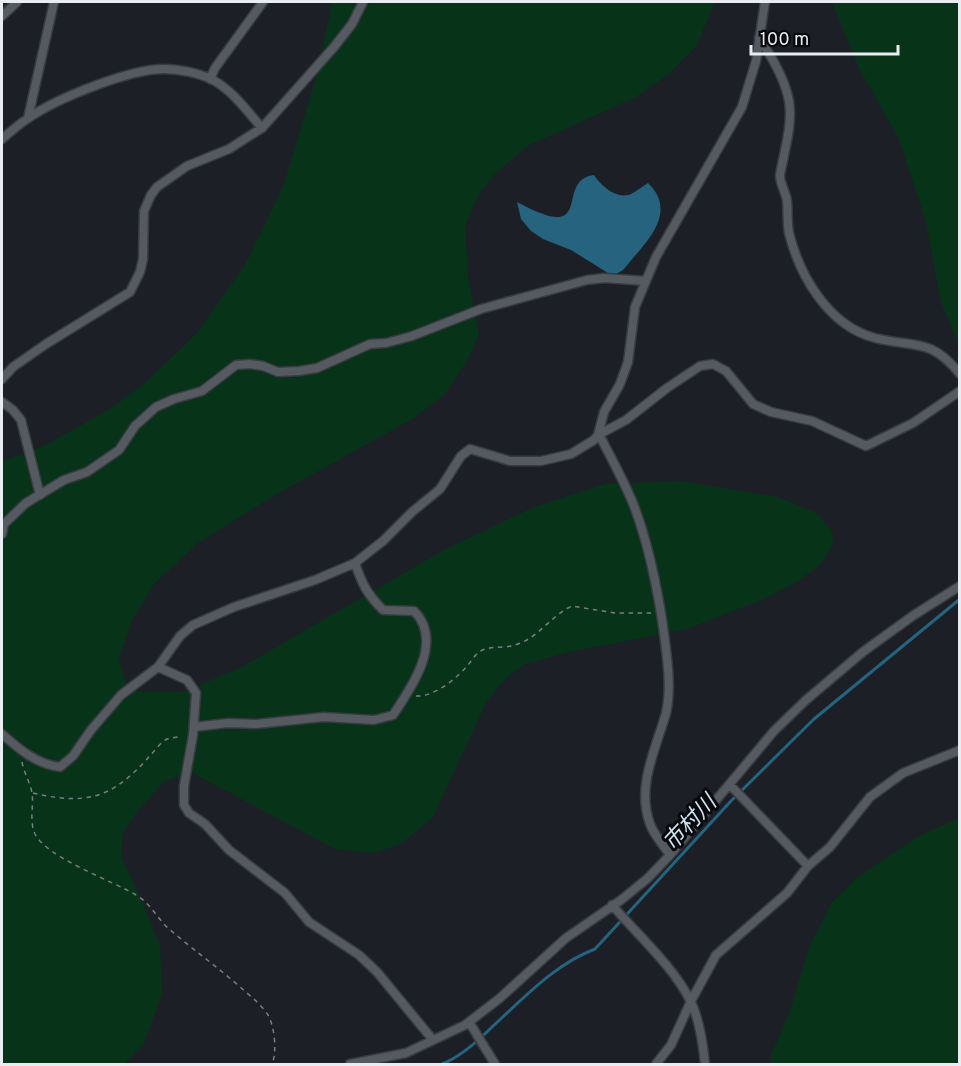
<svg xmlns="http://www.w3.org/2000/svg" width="961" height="1066" font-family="Overpass,'Noto Sans JP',sans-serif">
	<rect width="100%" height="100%" fill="#1c2026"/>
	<path fill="#073318" d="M 332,2 L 715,2 L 697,45 L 669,74 L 636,97 L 529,145 L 498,171 L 479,193 L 465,226 L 468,277 L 479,335 L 466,362 L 445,394 L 414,418 L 277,494 L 198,543 L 154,584 L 132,620 L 119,658 L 125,681 L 135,690 L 147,692 L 185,691 L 240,668 L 444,550 L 534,507 L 605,484 L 681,481 L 778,497 L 816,513 L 832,531 L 833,544 L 821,564 L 800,580 L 764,599 L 687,629 L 569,652 L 525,664 L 507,677 L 487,701 L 433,817 L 401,844 L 374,853 L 335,849 L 191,772 L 165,781 L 139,809 L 123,832 L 121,856 L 143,903 L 160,946 L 162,994 L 144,1043 L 124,1064 L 2,1064 L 2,461 L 42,447 L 112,408 L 147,381 L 197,333 L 245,265 L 283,187 L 317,75 Z
		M 832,2 L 959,2 L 959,344 L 941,302 L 926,222 L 898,137 L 859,68 Z
		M 959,818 L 959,1064 L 771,1064 L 771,1055 L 789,1014 L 809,947 L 832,902 L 859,876 L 919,836 Z"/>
	<path fill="#25637e" d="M 594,175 C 601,186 617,200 631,194 C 637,191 643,186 648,183 C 680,214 643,245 623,270 L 616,274 L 608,273 L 571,250 L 543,239 L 531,231 L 521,219 L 517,202 C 598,246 553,180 594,175 Z"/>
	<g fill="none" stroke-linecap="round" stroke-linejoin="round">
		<path stroke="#25637e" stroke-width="3" d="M 442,1064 C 461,1057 479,1040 493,1026 C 525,997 555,964 595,949 L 731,801 L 814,719 L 960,599"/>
		<defs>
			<path id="street" d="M 2,16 L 17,2
				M 759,38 C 772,57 785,79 789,101 C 793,124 784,152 780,175 C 780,185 786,192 787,201 C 788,211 787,223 789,233 C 800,277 829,326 875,338 C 915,348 930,337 960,374
				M 210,79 L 215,68 L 263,2
				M 28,118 L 54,2
				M 2,139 C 10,132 18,125 27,119 C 55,99 129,69 164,69 C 179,69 199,73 213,80 C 233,91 247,111 262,128
				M 2,379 L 13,367 L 46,344 L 130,292 L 140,272 L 143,259 L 144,211 L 151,195 L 157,187 L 187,166 L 229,149 L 262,128 L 334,47 L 352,24 L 363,2
				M 2,402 L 13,410 L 21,420 L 40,495
				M 598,435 L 604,412 L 620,384 L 628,362 L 635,307 L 656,257 L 742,107 L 756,61 L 765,2
				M 598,435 L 602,440 C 613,462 625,483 634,506 C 651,550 662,611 667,658 C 669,675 670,696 666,713 C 656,749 636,786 650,824 C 654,835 664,846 670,855
				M 2,534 L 4,524 L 26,503 L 64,480 L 87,472 L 119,450 L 135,426 L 156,407 L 174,399 L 202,391 L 236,365 L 250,364 L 263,366 L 278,372 L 299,371 L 317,368 L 370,344 L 386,343 L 412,336 L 481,309 L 587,280 L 604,278 L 646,281
				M 158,667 L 187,680 L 196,693 L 193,735 L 184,786 L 184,805 L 189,813 L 205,824 L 229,850 L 285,893 L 309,922 L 359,955 L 377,972 L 433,1040
				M 194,727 L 228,723 L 256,724 L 324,717 L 374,720 L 393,715 C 412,687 444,641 414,611 L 383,610 C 367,594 362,584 355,563
				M 2,734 C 19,749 36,764 60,767 L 73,756 L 91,730 L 121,695 L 158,667 L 180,636 L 193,625 L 234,607 L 315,580 L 355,563 L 383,541 L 412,512 L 440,489 L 461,456 L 470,449 L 510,461 L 541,461 L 571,454 L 594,440 L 598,435 L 626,420 L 667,388 L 700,366 L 713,364 L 726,371 L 753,404 L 771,412 L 812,421 L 866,446 L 913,423 L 960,391
				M 730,785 L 808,866
				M 612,905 C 637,934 674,967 691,1002 C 700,1021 703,1044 705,1064
				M 469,1022 L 495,1064
				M 350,1064 L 406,1053 L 465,1025 L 500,998 L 566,938 L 621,900 L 648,878 L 670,855 L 774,731 L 806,700 L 864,651 L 914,615 L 960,586
				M 656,1064 L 671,1045 L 691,1001 L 716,955 L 787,893 L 808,866 L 830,847 L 870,797 L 903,773 L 960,750"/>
		</defs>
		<use href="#street" stroke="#393b40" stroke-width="11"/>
		<path stroke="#7a7d82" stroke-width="1.5" stroke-dasharray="4.5 4.5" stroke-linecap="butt" d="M 416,696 C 434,697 456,679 467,666 C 471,662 474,656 479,652 C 489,645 504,649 515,645 C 539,638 550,616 572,606 L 615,613 L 653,613
			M 22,762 C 24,773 30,782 32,793 C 34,806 29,821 35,834 C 47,858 113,881 136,895 C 150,903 157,918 168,928 C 191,948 216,966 239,986 C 249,995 261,1004 268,1015 C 275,1027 277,1053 272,1064
			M 33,793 C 99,809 121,790 162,742 L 167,739 L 182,736"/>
		<use href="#street" stroke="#555960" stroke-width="8"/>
	</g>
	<g text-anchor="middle" stroke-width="6" stroke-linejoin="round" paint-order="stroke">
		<g font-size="22" font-style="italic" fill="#cce4f1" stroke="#08090c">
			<text transform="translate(689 822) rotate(-47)" y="8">市村川</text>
		</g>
	</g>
	<rect width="961" height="1066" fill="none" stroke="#e9ecf0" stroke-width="6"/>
	<path d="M751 45v9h147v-9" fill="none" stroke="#e9ecf0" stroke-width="3"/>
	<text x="760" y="45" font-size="18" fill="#e9ecf0" stroke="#08090c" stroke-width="4.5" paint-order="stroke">100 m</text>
</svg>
